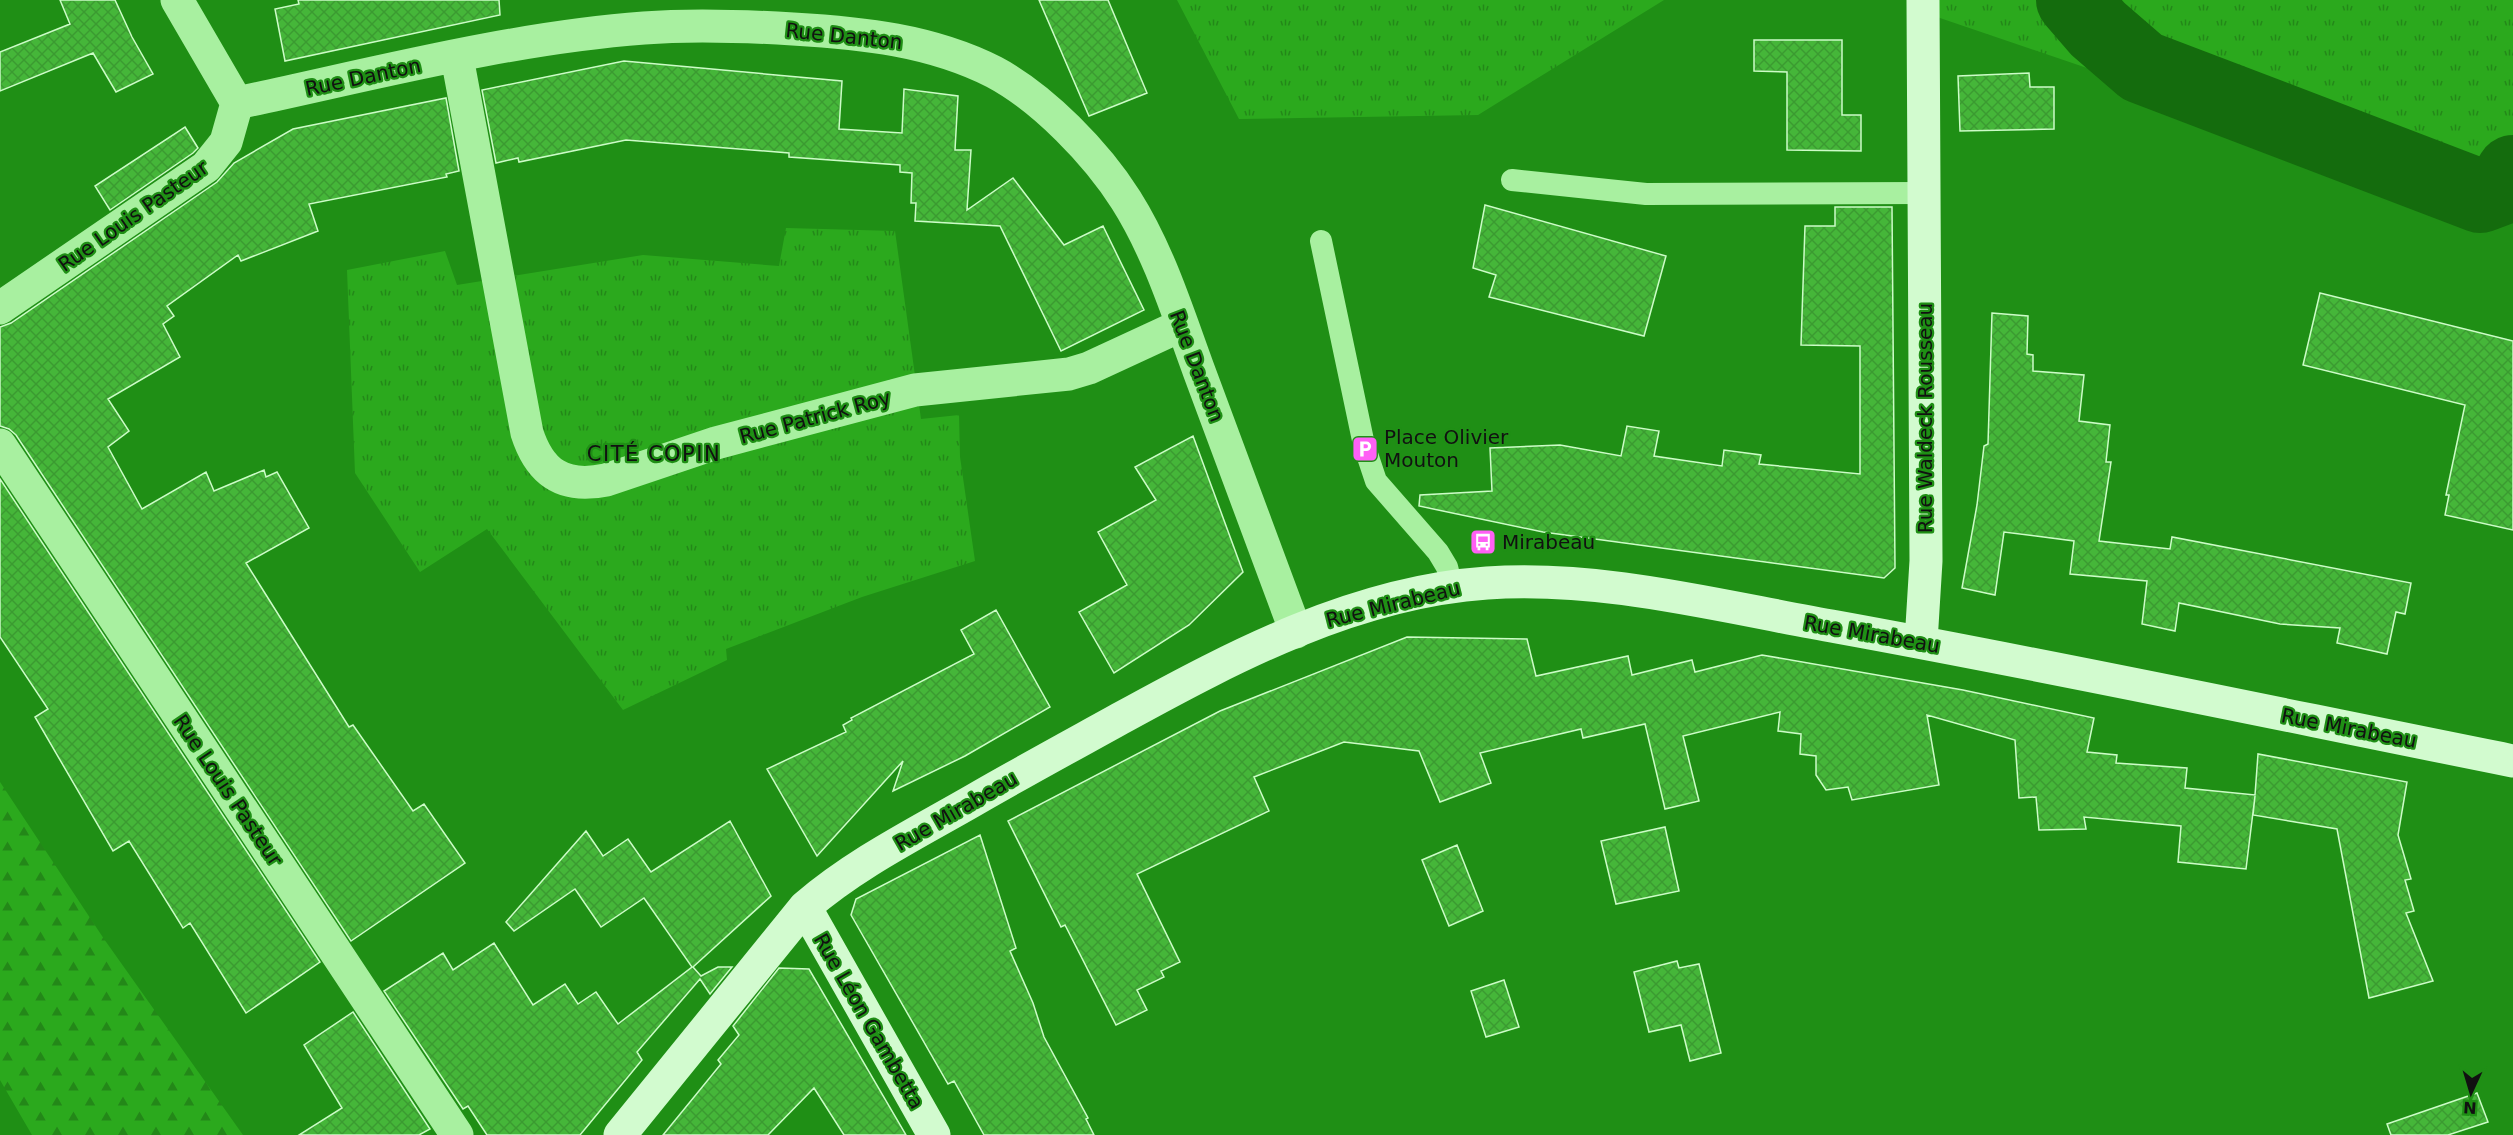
<svg xmlns="http://www.w3.org/2000/svg" width="2513" height="1135" font-family="'DejaVu Sans',sans-serif">
	<defs>
		<pattern id="grass-tufts" width="24" height="20" patternUnits="userSpaceOnUse" patternTransform="scale(1.5)"><rect width="24" height="20" fill="#2ba91d"/><path d="M3 7l-1-3M5 7V3M7 7l1-3M15 17l-1-3M17 17v-4M19 17l1-3" fill="none" stroke="#238818"/></pattern>
		<pattern id="forest-firs" width="22" height="20" patternUnits="userSpaceOnUse" patternTransform="scale(1.5)"><rect width="22" height="20" fill="#2ba91d"/><path d="M5 1l3.5 6h-7zM16 11l3.5 6h-7z" fill="#238818"/></pattern>
		<pattern id="building-cross-hatch" width="8" height="8" patternUnits="userSpaceOnUse" patternTransform="scale(1.5)"><rect width="8" height="8" fill="#45b639"/><path d="M0 0l8 8M0 8l8-8" fill="none" stroke="#3b9b31"/></pattern>
	</defs>
	<rect width="100%" height="100%" fill="#1f8f15"/>
	<path fill="url(#grass-tufts)" d="M 1177,0 L 1664,0 L 1478,115 L 1239,119 Z
		M 1908,0 L 2513,0 L 2513,213 L 1940,18 Z
		M 786,228 L 895,231 L 921,419 L 959,415 L 960,457 L 975,561 L 862,597 L 726,649 L 727,660 L 623,710 L 487,529 L 420,572 L 355,473 L 347,270 L 445,251 L 457,285 L 643,255 L 779,266 Z"/>
	<path fill="url(#forest-firs)" d="M 0,782 L 104,939 L 243,1135 L 32,1135 L 0,1080 Z"/>
	<g fill="none" stroke-linecap="round" stroke-linejoin="round">
		<path stroke="#146c0d" stroke-width="74" d="M 2073,0 L 2098,29 L 2142,67 L 2480,196 L 2504,187 L 2513,172"/>
	</g>
	<path fill="url(#building-cross-hatch)" stroke="#ccfcc7" stroke-width="1.5" d="M 60,0 L 115,0 L 132,37 L 153,74 L 116,92 L 93,53 L 0,91 L 0,52 L 70,24 Z
		M 298,0 L 499,0 L 500,15 L 285,61 L 275,9 L 299,4 Z
		M 1039,0 L 1108,0 L 1147,93 L 1089,116 Z
		M 1754,40 L 1842,40 L 1842,115 L 1861,115 L 1861,151 L 1787,150 L 1787,72 L 1754,71 Z
		M 624,61 L 842,81 L 839,129 L 902,133 L 904,89 L 958,96 L 955,150 L 971,150 L 967,210 L 1013,178 L 1064,245 L 1103,226 L 1144,310 L 1061,351 L 1000,226 L 915,221 L 916,203 L 911,203 L 912,173 L 900,172 L 900,165 L 789,157 L 789,153 L 626,140 L 519,162 L 518,158 L 496,163 L 482,90 Z
		M 2029,73 L 2030,87 L 2054,87 L 2054,129 L 1960,131 L 1958,76 Z
		M 446,98 L 459,171 L 446,174 L 447,177 L 309,204 L 318,231 L 241,261 L 238,255 L 167,306 L 174,316 L 163,324 L 180,357 L 108,399 L 129,431 L 108,447 L 142,509 L 206,472 L 214,491 L 264,470 L 266,477 L 277,472 L 309,528 L 246,563 L 349,727 L 353,725 L 413,811 L 424,804 L 465,863 L 351,941 L 16,435 L 9,429 L 0,426 L 0,327 L 11,323 L 217,182 L 234,163 L 293,129 Z
		M 185,127 L 198,148 L 193,153 L 110,210 L 95,186 Z
		M 1485,205 L 1666,256 L 1644,336 L 1489,297 L 1496,275 L 1473,268 Z
		M 1835,207 L 1892,207 L 1895,568 L 1884,578 L 1543,532 L 1419,506 L 1420,495 L 1492,491 L 1490,448 L 1560,445 L 1621,456 L 1627,426 L 1659,431 L 1654,456 L 1722,466 L 1724,450 L 1761,455 L 1759,464 L 1860,474 L 1860,346 L 1801,345 L 1805,226 L 1835,226 Z
		M 2320,293 L 2513,341 L 2513,530 L 2445,515 L 2449,495 L 2446,495 L 2465,405 L 2303,365 Z
		M 1992,313 L 2028,316 L 2027,354 L 2033,355 L 2033,371 L 2084,375 L 2079,421 L 2110,425 L 2106,462 L 2111,462 L 2099,541 L 2170,549 L 2172,537 L 2411,583 L 2405,614 L 2396,612 L 2387,654 L 2337,643 L 2340,628 L 2280,624 L 2179,603 L 2175,631 L 2142,624 L 2147,581 L 2070,574 L 2074,541 L 2004,532 L 1995,595 L 1962,588 L 1977,505 L 1984,446 L 1988,444 Z
		M 1193,436 L 1243,572 L 1189,625 L 1114,673 L 1079,612 L 1127,585 L 1098,532 L 1156,500 L 1135,467 Z
		M 0,479 L 320,962 L 246,1013 L 190,923 L 183,928 L 129,841 L 113,851 L 35,717 L 48,709 L 0,637 Z
		M 996,610 L 1050,707 L 965,756 L 893,791 L 903,761 L 817,856 L 767,769 L 846,732 L 843,725 L 852,720 L 851,718 L 974,654 L 961,630 Z
		M 1407,637 L 1527,639 L 1536,676 L 1628,656 L 1632,675 L 1692,660 L 1695,672 L 1762,655 L 1963,690 L 2094,718 L 2087,752 L 2117,755 L 2116,763 L 2187,768 L 2185,788 L 2255,795 L 2258,754 L 2407,782 L 2398,835 L 2411,879 L 2405,880 L 2414,911 L 2406,913 L 2433,981 L 2369,998 L 2337,829 L 2253,815 L 2255,796 L 2246,869 L 2178,862 L 2181,826 L 2084,817 L 2086,829 L 2039,830 L 2036,797 L 2019,798 L 2015,740 L 1927,715 L 1939,785 L 1852,800 L 1848,787 L 1826,790 L 1816,775 L 1816,756 L 1800,754 L 1801,734 L 1778,731 L 1780,712 L 1683,736 L 1699,801 L 1665,809 L 1645,724 L 1583,738 L 1581,729 L 1480,753 L 1491,783 L 1440,802 L 1419,751 L 1344,742 L 1254,777 L 1269,811 L 1137,874 L 1180,962 L 1161,971 L 1164,977 L 1137,990 L 1147,1010 L 1116,1025 L 1065,925 L 1061,927 L 1008,821 L 1220,711 Z
		M 730,821 L 771,896 L 693,967 L 701,976 L 718,967 L 732,967 L 710,994 L 700,979 L 637,1052 L 642,1060 L 580,1135 L 487,1135 L 468,1106 L 463,1109 L 384,991 L 443,953 L 453,970 L 494,943 L 533,1005 L 565,984 L 578,1004 L 596,992 L 618,1024 L 692,967 L 644,898 L 601,927 L 575,889 L 514,931 L 506,922 L 586,831 L 603,856 L 628,839 L 651,872 Z
		M 1665,827 L 1679,891 L 1616,904 L 1601,841 Z
		M 980,835 L 1016,948 L 1010,951 L 1033,1003 L 1044,1037 L 1088,1118 L 1086,1119 L 1094,1135 L 984,1135 L 954,1081 L 948,1084 L 851,915 L 856,899 Z
		M 1457,845 L 1483,911 L 1449,926 L 1422,860 Z
		M 1677,961 L 1679,968 L 1699,964 L 1721,1053 L 1690,1061 L 1681,1025 L 1649,1032 L 1634,972 Z
		M 779,968 L 809,969 L 906,1135 L 844,1135 L 814,1088 L 768,1135 L 663,1135 L 721,1064 L 718,1060 L 739,1035 L 733,1026 Z
		M 1504,980 L 1519,1027 L 1486,1037 L 1471,991 Z
		M 353,1012 L 430,1129 L 419,1135 L 299,1135 L 342,1108 L 304,1045 Z
		M 2477,1093 L 2488,1122 L 2448,1135 L 2391,1135 L 2387,1124 Z"/>
	<g fill="none" stroke-linecap="round" stroke-linejoin="round">
		<path stroke="#a8f0a0" stroke-width="22" d="M 1512,180 L 1646,194 L 1924,193
			M 1321,241 L 1364,445 L 1376,481 L 1438,552 L 1447,567 L 1452,587"/>
		<path stroke="#a8f0a0" stroke-width="33" d="M 177,0 L 237,103 C 369,75 509,38 644,28 C 693,24 744,26 793,29 C 862,33 931,40 994,72 C 1043,98 1097,154 1126,200 C 1159,252 1178,314 1199,371 C 1231,458 1263,545 1296,632
			M 457,57 L 527,433 C 540,473 563,489 606,480 L 716,443 L 915,390 L 1069,374 L 1089,368 L 1182,325
			M 0,308 L 206,167 L 226,142 L 237,103
			M 0,445 L 457,1135"/>
		<path stroke="#d2fbcf" stroke-width="33" d="M 1921,642 L 1926,561 L 1923,0
			M 805,907 L 934,1135
			M 620,1135 L 805,907 C 857,862 921,831 981,796 C 1028,769 1076,743 1123,717 C 1236,655 1356,592 1487,583 C 1604,575 1722,607 1837,627 C 2063,668 2288,716 2513,761"/>
	</g>
	<defs>
		<symbol id="parking-square" viewBox="-11 -11 22 22"><rect x="-9" y="-9" width="18" height="18" rx="4" fill="#ff60f5" stroke="#1f8f15"/><path d="M-3.5-5.5H1a3.5 3.5 0 0 1 0 7H-1V5.5H-3.5ZM-1-3.4V-.6H.8a1.4 1.4 0 0 0 0-2.8Z" fill="#fff"/></symbol>
		<symbol id="bus-square" viewBox="-11 -11 22 22"><rect x="-9" y="-9" width="18" height="18" rx="4" fill="#ff60f5" stroke="#1f8f15"/><path d="M-5-6H5V4H4V6H2V4H-2V6H-4V4H-5ZM-3.5-4V0h7V-4ZM-3.5 1.2v1.5H-2V1.2ZM2 1.2v1.5H3.5V1.2Z" fill="#fff"/></symbol>
	</defs>
	<g fill-rule="evenodd">
		<use href="#parking-square" x="1350" y="434" width="30" height="30"/>
		<use href="#bus-square" x="1468" y="527" width="30" height="30"/>
	</g>
	<g text-anchor="middle" stroke-width="4.5" stroke-linejoin="round" paint-order="stroke">
		<g font-size="20" fill="#111" stroke="#1f8f15">
			<text transform="translate(844 36) rotate(6)" y="7">Rue Danton</text>
			<text transform="translate(363 77) rotate(-12)" y="7">Rue Danton</text>
			<text transform="translate(133 216) rotate(-35)" y="7">Rue Louis Pasteur</text>
			<text transform="translate(1197 366) rotate(69)" y="7">Rue Danton</text>
			<text transform="translate(815 417) rotate(-15)" y="7">Rue Patrick Roy</text>
			<text transform="translate(1925 418) rotate(-90)" y="7">Rue Waldeck Rousseau</text>
			<text transform="translate(1393 604) rotate(-14)" y="7">Rue Mirabeau</text>
			<text transform="translate(1872 634) rotate(10)" y="7">Rue Mirabeau</text>
			<text transform="translate(2349 728) rotate(11)" y="7">Rue Mirabeau</text>
			<text transform="translate(228 790) rotate(56)" y="7">Rue Louis Pasteur</text>
			<text transform="translate(956 811) rotate(-30)" y="7">Rue Mirabeau</text>
			<text transform="translate(869 1021) rotate(60)" y="7">Rue Léon Gambetta</text>
		</g>
		<g font-size="20" fill="#111" stroke="#1f8f15" text-anchor="start">
			<text x="1384" y="444">Place Olivier<tspan x="1384" dy="23">Mouton</tspan></text>
			<text x="1502" y="549">Mirabeau</text>
		</g>
		<g font-size="21" letter-spacing="1.5" fill="#111" stroke="#1f8f15">
			<text x="654" y="461">CITÉ COPIN</text>
		</g>
	</g>
	<g transform="translate(2471 1093) rotate(184)" stroke="#1f8f15" stroke-width="4.5" paint-order="stroke">
	<path d="M0-4.5L10 22L0 15L-10 22Z" fill="#111111"/>
	<text y="-9" font-size="16" font-weight="bold" text-anchor="middle" fill="#111111">N</text>
	</g>
</svg>
